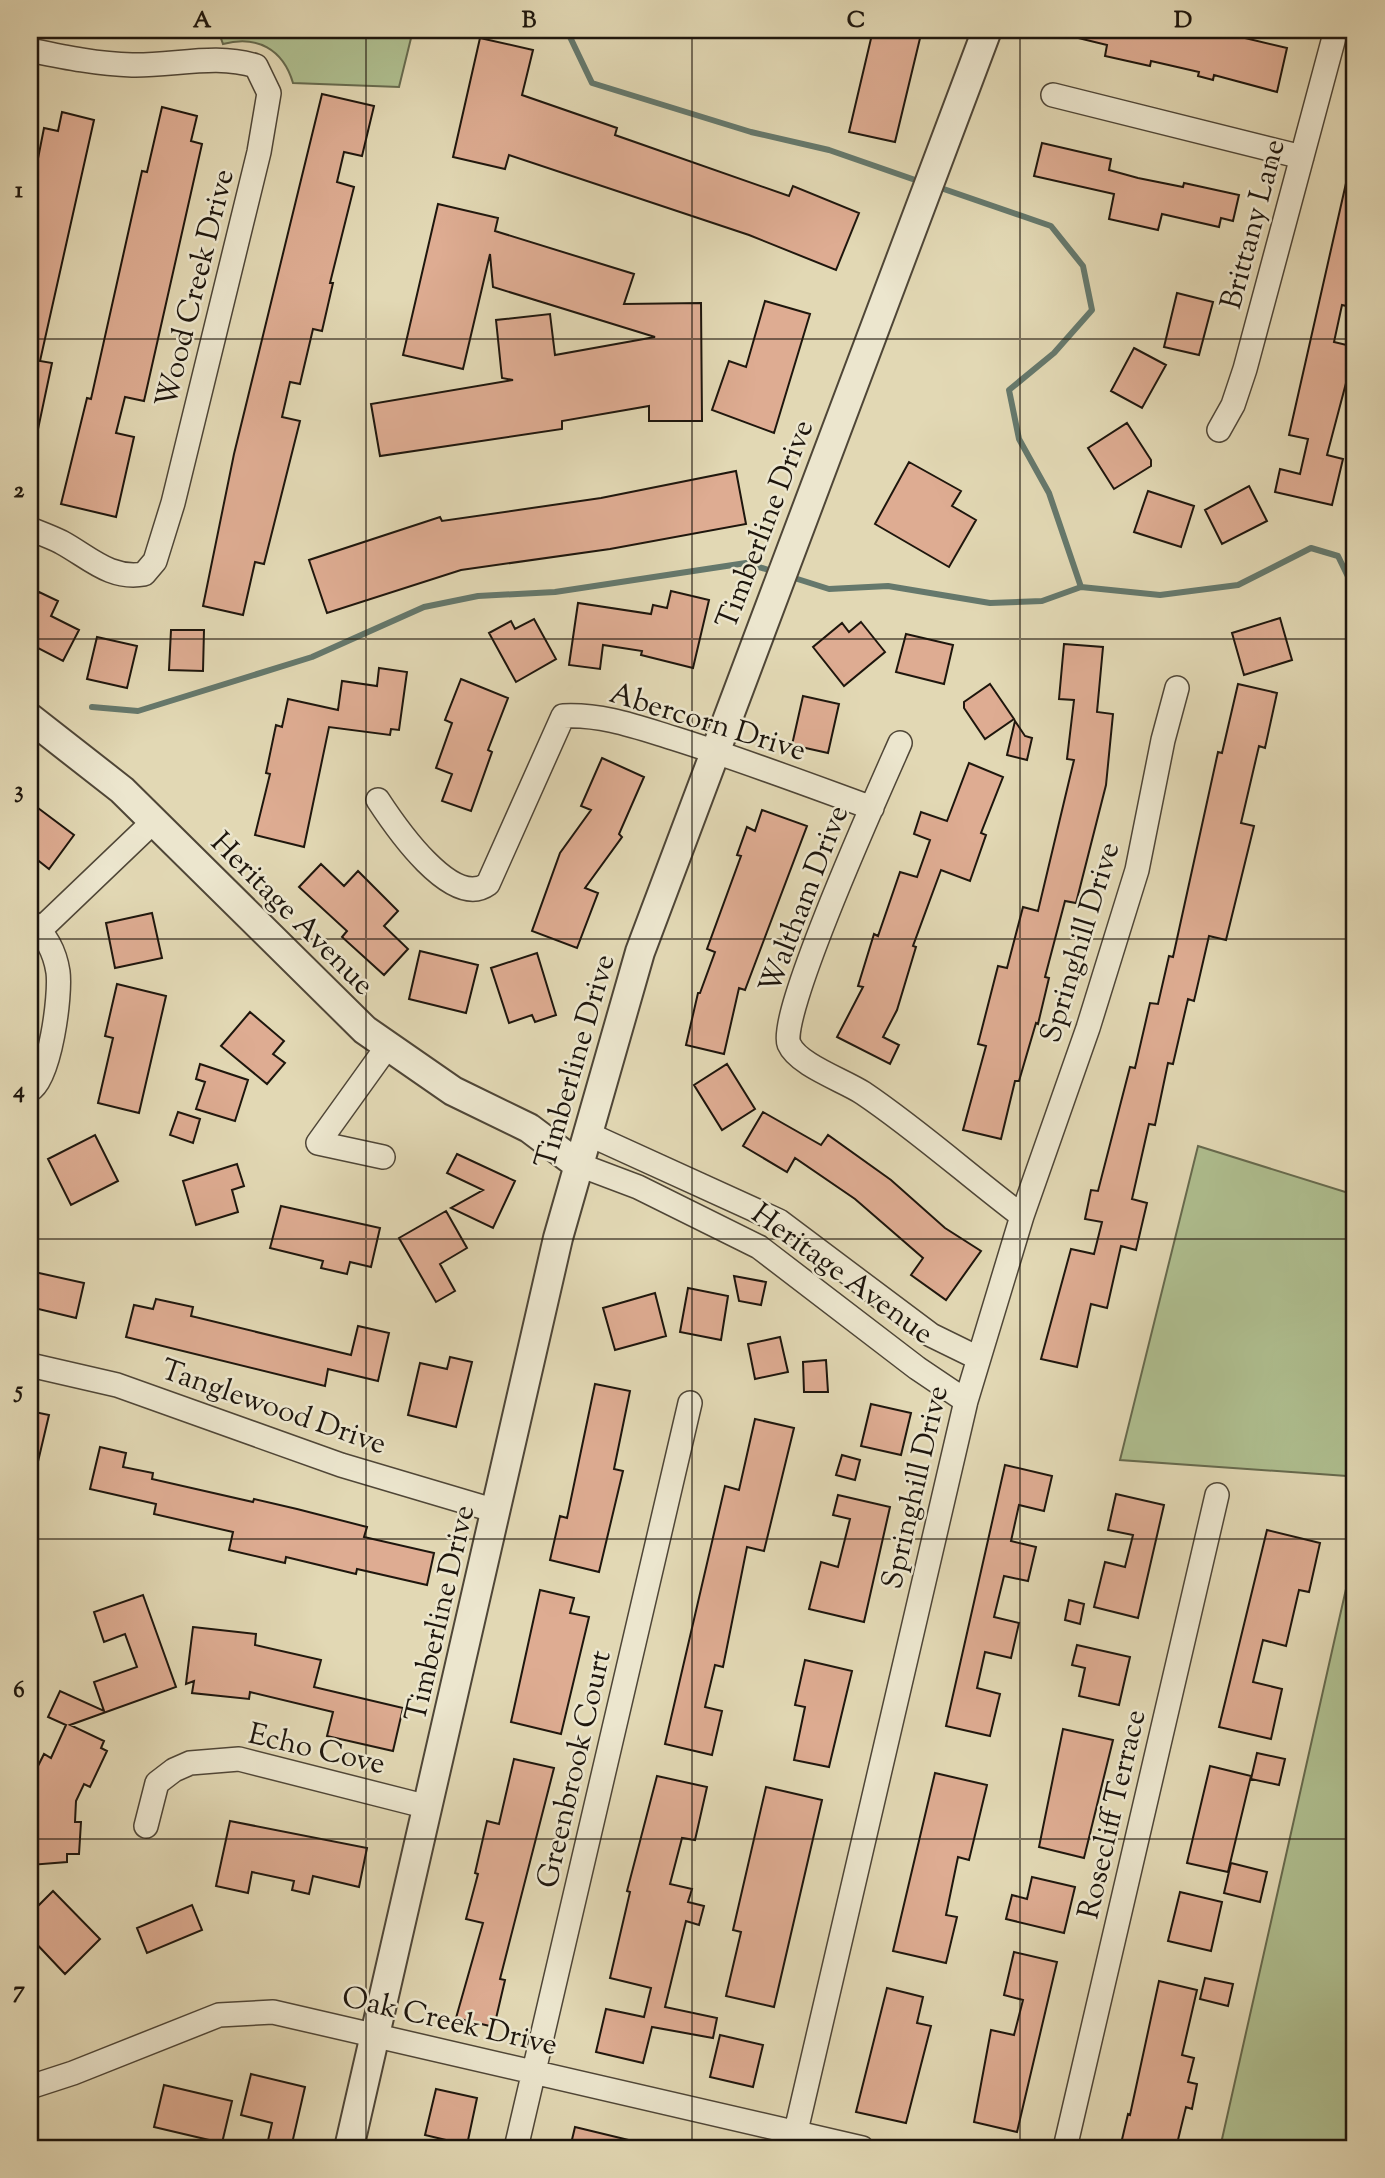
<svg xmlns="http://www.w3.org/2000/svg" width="1385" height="2178" font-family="'Sorts Mill Goudy',serif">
	<rect width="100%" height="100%" fill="#e2d8b4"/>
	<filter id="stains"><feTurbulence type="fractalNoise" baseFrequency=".00286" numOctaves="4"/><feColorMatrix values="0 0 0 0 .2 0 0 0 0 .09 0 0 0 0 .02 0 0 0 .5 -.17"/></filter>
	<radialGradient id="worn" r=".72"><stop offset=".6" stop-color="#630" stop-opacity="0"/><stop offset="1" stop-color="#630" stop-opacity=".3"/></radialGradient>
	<path fill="#afbf90" stroke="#666a4e" stroke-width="2" d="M 218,30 L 413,30 L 399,87 L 293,83 C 283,49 257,35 223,44 Z
		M 1198,1146 L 1355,1195 L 1355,1481 L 1347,1476 L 1120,1460 Z
		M 1355,1549 L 1355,2148 L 1220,2148 Z"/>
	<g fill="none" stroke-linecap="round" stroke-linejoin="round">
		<path stroke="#65786c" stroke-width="6" d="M 572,30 L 570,37 L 592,83 L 751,132 L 829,150 L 921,182
			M 935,186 L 1051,226 L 1083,266 L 1092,310 L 1054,353 L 1009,390 L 1019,439 L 1049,493 L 1081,587 L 1160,595 L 1238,585 L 1311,548 L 1338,556 L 1355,591
			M 788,576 L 829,589 L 888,586 L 990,603 L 1042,601 L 1081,587
			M 92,707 L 138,711 L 312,657 L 424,607 L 478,596 L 555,592 L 746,563 L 775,572"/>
	</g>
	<path fill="#deac92" stroke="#1e160d" stroke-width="2" d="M 873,30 L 922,30 L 895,142 L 849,132 Z
		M 1071,30 L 1158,30 L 1175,34 L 1175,30 L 1225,30 L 1224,33 L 1287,48 L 1277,92 L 1214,75 L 1213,80 L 1198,76 L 1199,72 L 1151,61 L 1150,66 L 1105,56 L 1107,45 L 1070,36 Z
		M 480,38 L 533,50 L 522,95 L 617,128 L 615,135 L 789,196 L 793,186 L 859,213 L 836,270 L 749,235 L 509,155 L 505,169 L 453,157 Z
		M 322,94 L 374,106 L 362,156 L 344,152 L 337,182 L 354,187 L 330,283 L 333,283 L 322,331 L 313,329 L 300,384 L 290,382 L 282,417 L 300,421 L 264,564 L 255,562 L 243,615 L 203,606 L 234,454 Z
		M 162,107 L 197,116 L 191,141 L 202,144 L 144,401 L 125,397 L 116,433 L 134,437 L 116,517 L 61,504 L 87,398 L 91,399 L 142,171 L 147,172 Z
		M 62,112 L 94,120 L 40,361 L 52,363 L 37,434 L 30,433 L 30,199 L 44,128 L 58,131 Z
		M 1042,143 L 1111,159 L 1109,170 L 1138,178 L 1183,187 L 1184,183 L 1239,195 L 1233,221 L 1221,218 L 1219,227 L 1162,214 L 1158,230 L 1109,219 L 1114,194 L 1034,176 Z
		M 1349,170 L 1355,171 L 1355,308 L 1342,305 L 1334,342 L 1355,347 L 1355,349 L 1327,455 L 1343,459 L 1332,505 L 1275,492 L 1280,469 L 1300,474 L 1308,439 L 1289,435 Z
		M 438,204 L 498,218 L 495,231 L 634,274 L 624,304 L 701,303 L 702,421 L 649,421 L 649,406 L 562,421 L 562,429 L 380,456 L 371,404 L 513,380 L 502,378 L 496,320 L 550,314 L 555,355 L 655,337 L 493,287 L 490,254 L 463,369 L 403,355 Z
		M 1177,293 L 1213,302 L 1199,355 L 1164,347 Z
		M 765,301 L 810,314 L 774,433 L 712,410 L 729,361 L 746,367 Z
		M 1134,348 L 1166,365 L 1142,408 L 1111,391 Z
		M 1127,423 L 1151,460 L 1151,466 L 1114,489 L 1088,448 Z
		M 909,462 L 961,491 L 952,506 L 976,520 L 949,567 L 875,524 Z
		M 736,471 L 746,524 L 610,549 L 461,570 L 327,613 L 309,560 L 440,517 L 442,521 L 601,498 Z
		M 1249,486 L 1267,521 L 1222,544 L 1205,510 Z
		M 1148,491 L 1194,506 L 1181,547 L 1134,532 Z
		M 671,591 L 709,600 L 693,668 L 641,655 L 642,651 L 603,645 L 600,669 L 569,665 L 578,603 L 651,614 L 653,605 L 667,608 Z
		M 39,592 L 58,601 L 51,616 L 79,630 L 63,661 L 30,644 L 30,610 Z
		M 1280,618 L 1292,660 L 1244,675 L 1232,633 Z
		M 534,619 L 556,659 L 516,682 L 489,633 L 511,621 L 515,629 Z
		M 861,622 L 885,652 L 844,686 L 813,647 L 842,623 L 849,632 Z
		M 171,630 L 204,630 L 203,671 L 169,670 Z
		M 906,634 L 953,645 L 944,684 L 896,672 Z
		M 97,637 L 137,646 L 127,688 L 87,679 Z
		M 1064,644 L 1103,647 L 1097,712 L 1113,714 L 1106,785 L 1076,903 L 1065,901 L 1045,977 L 1049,978 L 1038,1024 L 1036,1023 L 1019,1081 L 1015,1081 L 1001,1139 L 963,1130 L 986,1046 L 978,1044 L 998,966 L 1007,968 L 1023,907 L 1038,911 L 1074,760 L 1067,759 L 1074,700 L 1059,699 Z
		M 379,668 L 407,672 L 399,730 L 391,729 L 390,735 L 329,727 L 304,847 L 255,835 L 270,774 L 266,773 L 276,725 L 282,727 L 288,699 L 338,710 L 342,681 L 377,686 Z
		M 461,679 L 508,698 L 488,750 L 492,752 L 471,811 L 442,801 L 452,774 L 436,768 L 452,723 L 445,720 Z
		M 990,684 L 1014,719 L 985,739 L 964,708 L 964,702 Z
		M 1238,684 L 1277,693 L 1265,748 L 1259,746 L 1241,823 L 1254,826 L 1226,940 L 1209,936 L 1194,1001 L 1188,999 L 1173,1064 L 1168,1063 L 1155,1125 L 1149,1124 L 1132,1199 L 1147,1203 L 1136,1250 L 1121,1246 L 1107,1308 L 1091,1304 L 1077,1367 L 1041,1359 L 1071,1249 L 1094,1254 L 1102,1222 L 1085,1219 L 1091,1190 L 1098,1191 L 1130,1067 L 1135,1068 L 1150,1003 L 1158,1004 L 1169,956 L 1173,957 L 1218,752 L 1222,753 Z
		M 803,696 L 839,704 L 828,753 L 792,745 Z
		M 1015,721 L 1025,736 L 1032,738 L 1027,760 L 1007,755 Z
		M 602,758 L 644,777 L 619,834 L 622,837 L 585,888 L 598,893 L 577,948 L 532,931 L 560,853 L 591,810 L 581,806 Z
		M 969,763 L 1003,777 L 981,833 L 986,835 L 970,881 L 941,870 L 913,946 L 916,947 L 897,1010 L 883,1037 L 899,1045 L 890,1064 L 837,1037 L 863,987 L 858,986 L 874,934 L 878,936 L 900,872 L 917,877 L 930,840 L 914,834 L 921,812 L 947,821 Z
		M 30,802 L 74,835 L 49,869 L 30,854 Z
		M 762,810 L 807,826 L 745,990 L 739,988 L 724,1054 L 686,1045 L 698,993 L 700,993 L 715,952 L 707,949 L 741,856 L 737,855 L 747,827 L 755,831 Z
		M 321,864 L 344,886 L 358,871 L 398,911 L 384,926 L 408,949 L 384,975 L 342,937 L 347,931 L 299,887 Z
		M 152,913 L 162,958 L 115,968 L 106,923 Z
		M 420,951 L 478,965 L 466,1013 L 409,999 Z
		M 537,953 L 556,1015 L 535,1022 L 532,1015 L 509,1023 L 491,968 Z
		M 117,984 L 166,996 L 139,1113 L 98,1103 L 113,1038 L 105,1036 Z
		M 250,1012 L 284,1041 L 273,1054 L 285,1063 L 267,1084 L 221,1046 Z
		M 200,1064 L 248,1080 L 235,1121 L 196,1109 L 205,1082 L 196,1079 Z
		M 727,1064 L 755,1109 L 722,1130 L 694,1085 Z
		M 178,1112 L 200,1119 L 193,1143 L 170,1135 Z
		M 763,1112 L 821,1145 L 828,1135 L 891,1180 L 945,1228 L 981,1251 L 946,1300 L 911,1275 L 923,1258 L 855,1199 L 795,1158 L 787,1172 L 743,1146 Z
		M 95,1135 L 118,1181 L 71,1205 L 48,1159 Z
		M 457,1154 L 515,1181 L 493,1228 L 451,1208 L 483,1190 L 447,1173 Z
		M 237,1164 L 244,1186 L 232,1190 L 238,1212 L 196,1225 L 183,1181 Z
		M 281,1206 L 380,1228 L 371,1267 L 350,1262 L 347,1274 L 321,1268 L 323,1261 L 270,1248 Z
		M 446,1211 L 467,1248 L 440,1264 L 455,1291 L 436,1302 L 399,1238 Z
		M 30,1271 L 84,1283 L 76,1318 L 30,1307 Z
		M 734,1276 L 766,1282 L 761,1305 L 739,1301 Z
		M 688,1288 L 728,1296 L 721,1340 L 680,1332 Z
		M 655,1293 L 666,1336 L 615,1350 L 603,1308 Z
		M 156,1299 L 193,1307 L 191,1316 L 351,1355 L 358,1326 L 389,1333 L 378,1381 L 328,1369 L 325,1386 L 126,1337 L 134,1305 L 153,1309 Z
		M 780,1337 L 788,1372 L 755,1379 L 748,1344 Z
		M 450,1357 L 472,1362 L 456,1427 L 408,1415 L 420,1363 L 447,1369 Z
		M 826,1360 L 828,1392 L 804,1392 L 803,1362 Z
		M 595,1384 L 630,1391 L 614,1469 L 623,1471 L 599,1572 L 550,1560 L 560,1516 L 567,1518 Z
		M 871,1404 L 911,1413 L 901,1455 L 861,1446 Z
		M 30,1411 L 49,1415 L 36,1470 L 30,1470 Z
		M 755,1419 L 794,1428 L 764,1551 L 747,1547 L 723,1667 L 715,1665 L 705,1707 L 722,1711 L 712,1755 L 665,1744 L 725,1486 L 739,1490 Z
		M 100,1447 L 126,1453 L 123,1467 L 153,1473 L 152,1479 L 253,1502 L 254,1499 L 297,1509 L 367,1527 L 364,1537 L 434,1553 L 427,1585 L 357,1569 L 356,1574 L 286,1557 L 285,1563 L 229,1550 L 233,1532 L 154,1514 L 156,1504 L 90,1489 Z
		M 842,1455 L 860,1460 L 855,1480 L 836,1475 Z
		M 1005,1465 L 1052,1476 L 1044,1511 L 1019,1505 L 1011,1541 L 1036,1547 L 1028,1581 L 1004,1576 L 994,1617 L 1019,1623 L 1011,1658 L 985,1652 L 977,1688 L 1000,1694 L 990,1736 L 946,1726 Z
		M 1116,1494 L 1164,1505 L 1138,1618 L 1094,1607 L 1105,1562 L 1125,1567 L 1133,1535 L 1108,1530 Z
		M 838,1495 L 890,1507 L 864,1622 L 809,1609 L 821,1562 L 838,1567 L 850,1519 L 833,1515 Z
		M 1267,1530 L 1320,1543 L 1309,1592 L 1299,1590 L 1286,1646 L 1263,1640 L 1253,1682 L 1282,1689 L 1271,1739 L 1219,1727 Z
		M 540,1590 L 574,1598 L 570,1613 L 589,1617 L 561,1734 L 511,1722 Z
		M 143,1595 L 176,1687 L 70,1725 L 104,1741 L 101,1748 L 107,1751 L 90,1787 L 84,1784 L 76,1801 L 75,1822 L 81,1822 L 79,1854 L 67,1854 L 67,1862 L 30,1865 L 30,1846 L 34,1847 L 38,1773 L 35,1772 L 44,1754 L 51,1758 L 66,1725 L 48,1717 L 60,1691 L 104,1711 L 94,1682 L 137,1667 L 125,1634 L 104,1642 L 94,1612 Z
		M 1069,1600 L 1084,1604 L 1080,1624 L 1065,1620 Z
		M 193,1627 L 256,1634 L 255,1645 L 321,1660 L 314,1687 L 403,1708 L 393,1751 L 327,1736 L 333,1712 L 250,1692 L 249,1699 L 192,1693 L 194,1681 L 186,1684 Z
		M 1077,1645 L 1130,1657 L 1119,1705 L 1079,1696 L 1085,1668 L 1072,1665 Z
		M 805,1660 L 852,1671 L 829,1767 L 794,1760 L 805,1707 L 795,1705 Z
		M 1063,1729 L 1113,1740 L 1084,1858 L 1039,1847 Z
		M 1257,1753 L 1285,1759 L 1279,1785 L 1251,1779 Z
		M 514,1759 L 554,1768 L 500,1979 L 505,1980 L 494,2027 L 456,2018 L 483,1923 L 466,1919 L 478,1874 L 475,1873 L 487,1821 L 499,1824 Z
		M 1210,1766 L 1251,1776 L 1228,1872 L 1187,1863 Z
		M 935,1773 L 987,1785 L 969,1860 L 958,1857 L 946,1915 L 957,1917 L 946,1963 L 893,1951 Z
		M 657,1776 L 707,1787 L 695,1840 L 682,1838 L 670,1884 L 692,1889 L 688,1902 L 704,1906 L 699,1925 L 686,1921 L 665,2007 L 717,2018 L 713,2038 L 652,2027 L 643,2063 L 596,2052 L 606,2009 L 644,2017 L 651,1988 L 610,1978 L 630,1892 L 627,1891 Z
		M 766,1787 L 822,1800 L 774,2007 L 726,1996 L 741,1932 L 733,1930 Z
		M 230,1821 L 367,1848 L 359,1887 L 313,1876 L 309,1894 L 292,1890 L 294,1881 L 252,1872 L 248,1893 L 216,1886 Z
		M 1231,1863 L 1267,1872 L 1260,1902 L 1224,1893 Z
		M 1032,1877 L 1075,1887 L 1064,1933 L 1006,1919 L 1012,1895 L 1027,1899 Z
		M 53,1891 L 100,1939 L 65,1974 L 30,1937 L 30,1914 Z
		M 1180,1892 L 1222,1902 L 1211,1951 L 1168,1941 Z
		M 192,1905 L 202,1930 L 147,1953 L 137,1928 Z
		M 1014,1952 L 1057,1962 L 1017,2132 L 974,2122 L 991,2030 L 1014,2035 L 1023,2000 L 1004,1995 Z
		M 1205,1978 L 1233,1984 L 1228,2006 L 1200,1999 Z
		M 1159,1981 L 1197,1990 L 1182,2055 L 1194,2058 L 1188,2082 L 1197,2084 L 1192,2109 L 1186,2107 L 1176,2148 L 1120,2148 L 1128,2114 L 1130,2115 Z
		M 887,1988 L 923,1997 L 917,2023 L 931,2026 L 906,2123 L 856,2112 Z
		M 720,2035 L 763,2045 L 753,2087 L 710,2077 Z
		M 251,2074 L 305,2087 L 291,2148 L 267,2145 L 272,2123 L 241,2115 Z
		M 164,2085 L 232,2101 L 222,2143 L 154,2127 Z
		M 436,2089 L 477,2098 L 467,2145 L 425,2135 Z
		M 575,2127 L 637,2142 L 636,2148 L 570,2148 Z"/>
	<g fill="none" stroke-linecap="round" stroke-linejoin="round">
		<defs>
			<path id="minor" d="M 30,50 C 64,57 97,64 132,65 C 174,66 216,53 256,66 L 269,93 L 259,152 L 173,503 L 155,561 L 144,574 C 110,580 89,557 61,542 C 51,537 40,533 30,529
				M 1053,95 L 1302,157
				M 1219,430 L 1233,405 L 1245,369 L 1336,30
				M 900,743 C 882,784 777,1016 789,1044 C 798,1065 843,1080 863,1093 C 918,1130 969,1176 1022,1216
				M 378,800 C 395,826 452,910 488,884 L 563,716 C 602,714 637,727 673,738 C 740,759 806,784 872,808
				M 30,921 C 45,934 55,952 58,972 C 61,995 50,1079 30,1090
				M 40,930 L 154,821
				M 586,1133 L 779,1221 L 931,1335 L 978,1358
				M 383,1157 L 318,1143 L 387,1047
				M 577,1164 L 638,1187 L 759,1247 L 917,1368 L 966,1401
				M 30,1365 L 117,1385 L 341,1465 L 496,1511
				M 146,1826 L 157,1783 L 174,1770 L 190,1763 L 239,1759 L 428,1807
				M 30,2087 L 73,2073 L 219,2015 L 273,2012 L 862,2148
				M 516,2148 L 690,1403
				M 792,2148 L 966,1401 L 1022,1216 L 1088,1028 L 1137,870 L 1163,740 L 1177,688
				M 1065,2148 L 1217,1495"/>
			<path id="tertiary" d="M 30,718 L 122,790 L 365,1030 L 453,1091 L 529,1128 L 577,1164
				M 349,2148 L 558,1238 L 640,952 L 987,30"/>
		</defs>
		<use href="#minor" stroke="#4f4637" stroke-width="26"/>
		<use href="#tertiary" stroke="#4f4637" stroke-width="32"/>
		<use href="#minor" stroke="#ece6ce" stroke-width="23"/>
		<use href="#tertiary" stroke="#ece6ce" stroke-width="28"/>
	</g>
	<path fill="none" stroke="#1e160d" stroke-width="2" stroke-opacity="0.55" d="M 366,30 L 366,2148M 692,30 L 692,2148M 1020,30 L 1020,2148M 30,339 L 1355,339M 30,639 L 1355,639M 30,939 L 1355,939M 30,1239 L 1355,1239M 30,1539 L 1355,1539M 30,1839 L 1355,1839"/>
	<g text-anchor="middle" stroke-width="5" stroke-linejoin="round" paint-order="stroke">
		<g font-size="30" fill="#1e160d" stroke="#ece6ce">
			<text transform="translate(1252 224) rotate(-75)" y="10">Brittany Lane</text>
			<text transform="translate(194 288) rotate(-76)" y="10">Wood Creek Drive</text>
			<text transform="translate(764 524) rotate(-69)" y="10">Timberline Drive</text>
			<text transform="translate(708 721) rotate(17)" y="10">Abercorn Drive</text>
			<text transform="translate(803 899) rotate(-69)" y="10">Waltham Drive</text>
			<text transform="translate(293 913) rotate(45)" y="10">Heritage Avenue</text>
			<text transform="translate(1079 942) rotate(-73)" y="10">Springhill Drive</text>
			<text transform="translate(574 1061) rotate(-74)" y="10">Timberline Drive</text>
			<text transform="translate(843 1273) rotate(36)" y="10">Heritage Avenue</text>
			<text transform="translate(274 1406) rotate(19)" y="10">Tanglewood Drive</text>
			<text transform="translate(914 1487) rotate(-77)" y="10">Springhill Drive</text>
			<text transform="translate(439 1613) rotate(-77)" y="10">Timberline Drive</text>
			<text transform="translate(317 1748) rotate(13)" y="10">Echo Cove</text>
			<text transform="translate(573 1769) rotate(-77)" y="10">Greenbrook Court</text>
			<text transform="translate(1111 1814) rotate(-77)" y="10">Rosecliff Terrace</text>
			<text transform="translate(450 2020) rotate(13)" y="10">Oak Creek Drive</text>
		</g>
	</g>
	<rect width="1385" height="2178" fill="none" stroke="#e2d8b4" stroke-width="77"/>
	<rect x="38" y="38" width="1308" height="2102" fill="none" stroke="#1e160d" stroke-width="2.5"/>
	<g font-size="23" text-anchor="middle" font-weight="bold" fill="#1e160d">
		<text x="202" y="27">A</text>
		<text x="529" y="27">B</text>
		<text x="856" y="27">C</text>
		<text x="1183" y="27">D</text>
		<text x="19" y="197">1</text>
		<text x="19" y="497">2</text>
		<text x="19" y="797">3</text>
		<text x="19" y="1097">4</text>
		<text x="19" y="1397">5</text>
		<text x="19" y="1697">6</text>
		<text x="19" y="1997">7</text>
	</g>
	<rect width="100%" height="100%" filter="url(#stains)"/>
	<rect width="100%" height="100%" fill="url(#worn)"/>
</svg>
